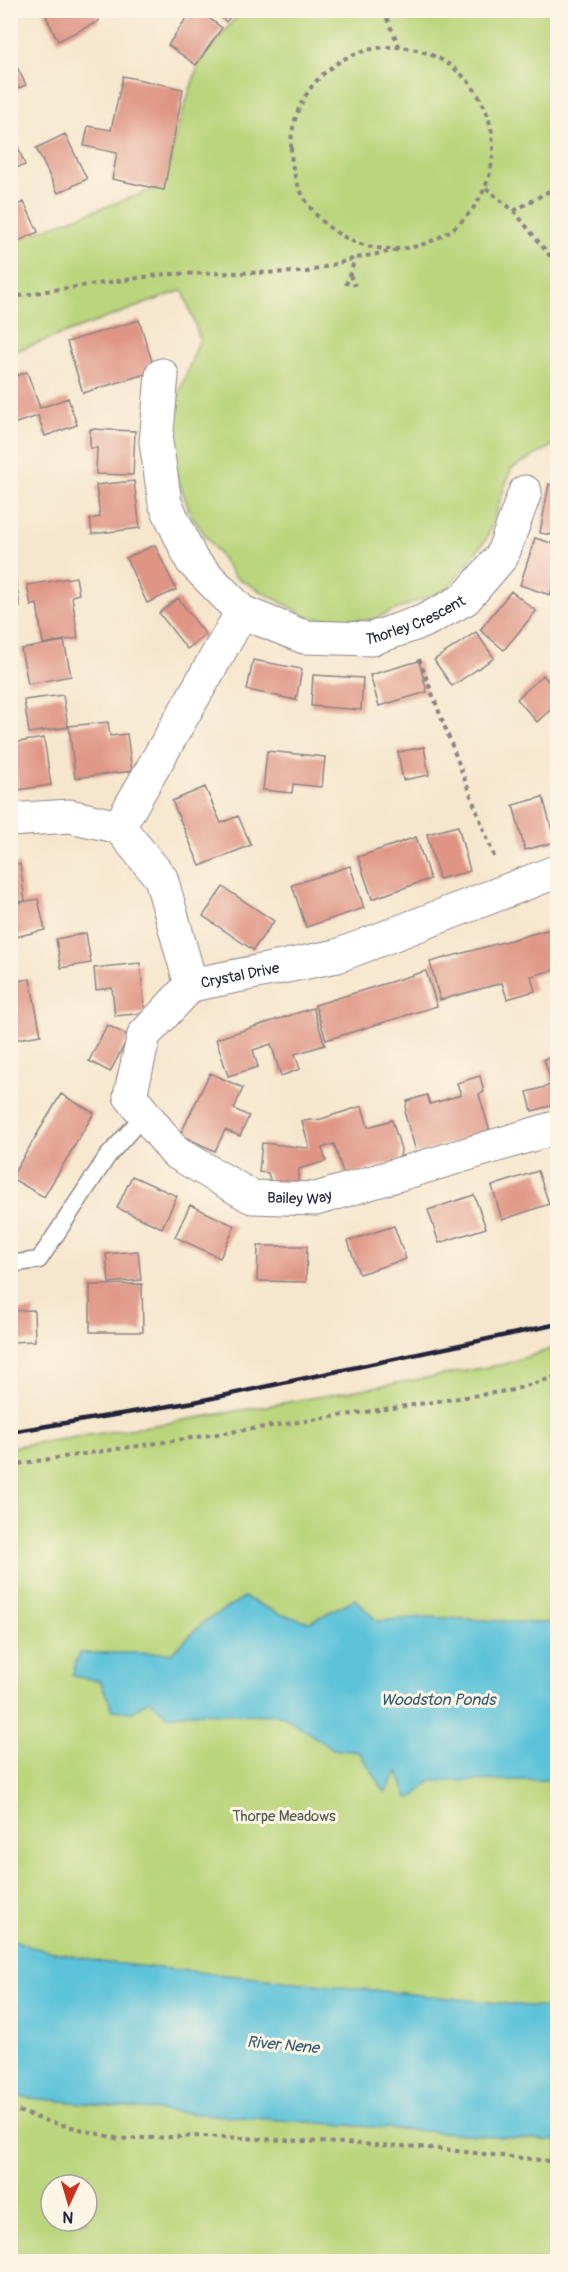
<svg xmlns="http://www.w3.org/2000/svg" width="568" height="2272" font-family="Pangolin,sans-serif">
	<rect width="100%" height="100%" fill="#fcf5e5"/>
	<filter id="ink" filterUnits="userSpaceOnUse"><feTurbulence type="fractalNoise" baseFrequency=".0167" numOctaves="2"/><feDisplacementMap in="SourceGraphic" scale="12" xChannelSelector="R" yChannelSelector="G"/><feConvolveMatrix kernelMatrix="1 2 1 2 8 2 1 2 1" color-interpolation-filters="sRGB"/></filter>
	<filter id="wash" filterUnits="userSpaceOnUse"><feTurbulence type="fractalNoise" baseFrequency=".008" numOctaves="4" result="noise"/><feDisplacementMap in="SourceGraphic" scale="24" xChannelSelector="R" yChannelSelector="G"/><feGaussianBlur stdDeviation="1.35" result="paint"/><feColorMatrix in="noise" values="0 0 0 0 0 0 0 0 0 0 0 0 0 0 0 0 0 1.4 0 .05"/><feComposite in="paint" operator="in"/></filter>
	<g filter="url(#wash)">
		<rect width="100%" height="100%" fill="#f6e6cd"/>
		<path fill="#bad57b" stroke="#6e7c5b" stroke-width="1.5" fill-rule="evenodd" d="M 241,11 L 557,11 L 557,443 L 511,469 L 487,538 L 447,589 L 371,620 L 310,618 L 235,577 L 191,515 L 170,457 L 177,398 L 200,339 L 183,290 L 11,353 L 11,241 L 160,187 L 170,162 L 178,126 L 199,63 Z
			M 557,1347 L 557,2261 L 11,2262 L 11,1447 L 168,1423 L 505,1364 ZM 51,2185 L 87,2185 L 87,2221 L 51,2221 Z"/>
		<path fill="#5cc2d9" stroke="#3f728a" stroke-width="1.5" d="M 244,1597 L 280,1614 L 310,1622 L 355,1599 L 377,1621 L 426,1617 L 539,1623 L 557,1622 L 557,1780 L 431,1781 L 414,1797 L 408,1798 L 398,1772 L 385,1792 L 359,1752 L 333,1749 L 282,1715 L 189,1713 L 168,1716 L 149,1700 L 133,1712 L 113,1710 L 100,1681 L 72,1676 L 79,1653 L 172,1653 L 205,1621 Z
			M 11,1939 L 31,1947 L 101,1962 L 557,2009 L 557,2141 L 174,2112 L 11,2096 Z"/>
		<g id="blocks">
			<path fill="#df9484" d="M 43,10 L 94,10 L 99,21 L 58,41 Z
				M 192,10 L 198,10 L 222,28 L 196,65 L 168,45 Z
				M 213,10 L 236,10 L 226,22 Z
				M 10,53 L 26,85 L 10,92 Z
				M 123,76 L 183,89 L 164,190 L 112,179 L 117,153 L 84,146 L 88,126 L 111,130 Z
				M 65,134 L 87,179 L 58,193 L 36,148 Z
				M 15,139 L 25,165 L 10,170 L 10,140 Z
				M 10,199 L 14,207 L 24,202 L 38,232 L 10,245 Z
				M 139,320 L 155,371 L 83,393 L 67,342 Z
				M 27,372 L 40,408 L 68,398 L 77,425 L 45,436 L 38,416 L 10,425 L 10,378 Z
				M 90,429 L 135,431 L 133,475 L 96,474 L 97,448 L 90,448 Z
				M 134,481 L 140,528 L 92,534 L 90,519 L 100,517 L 96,485 Z
				M 549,484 L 558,486 L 558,536 L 540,533 Z
				M 535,538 L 558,545 L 558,572 L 550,595 L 520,585 Z
				M 155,545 L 176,590 L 147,603 L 126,558 Z
				M 14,571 L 20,607 L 10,609 L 10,572 Z
				M 76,577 L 79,594 L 72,596 L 78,638 L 43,644 L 37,604 L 31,606 L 27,585 Z
				M 511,591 L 536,611 L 504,650 L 480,630 Z
				M 178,598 L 206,635 L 187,649 L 159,613 Z
				M 476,632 L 494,658 L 452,686 L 434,660 Z
				M 64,641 L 71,676 L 28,684 L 21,649 Z
				M 253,660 L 302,669 L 296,700 L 247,690 Z
				M 419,661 L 427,692 L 379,706 L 370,675 Z
				M 313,675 L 363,678 L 361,710 L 311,706 Z
				M 543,675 L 558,692 L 558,703 L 537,722 L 517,699 Z
				M 63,695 L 68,727 L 29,733 L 24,700 Z
				M 108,722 L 110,736 L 127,734 L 132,771 L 75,778 L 69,726 Z
				M 44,738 L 51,785 L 18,790 L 11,743 Z
				M 424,747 L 429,775 L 403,780 L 398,752 Z
				M 267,751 L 325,757 L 322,787 L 293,784 L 292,793 L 263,790 Z
				M 205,787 L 221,823 L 238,816 L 251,845 L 200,866 L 172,801 Z
				M 543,797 L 555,842 L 525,850 L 513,805 Z
				M 458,826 L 470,871 L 439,879 L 427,834 Z
				M 416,837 L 430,879 L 372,899 L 358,857 Z
				M 20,864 L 25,901 L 10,903 L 10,865 Z
				M 350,866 L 364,908 L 306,927 L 292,885 Z
				M 223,887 L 274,921 L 253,950 L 203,916 Z
				M 38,899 L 45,930 L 15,937 L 10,904 Z
				M 551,929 L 558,952 L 558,969 L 531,976 L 535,991 L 507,999 L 502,983 L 440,1000 L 430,962 Z
				M 86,933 L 91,963 L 61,968 L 56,939 Z
				M 140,963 L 145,1013 L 115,1016 L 112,988 L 96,990 L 94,968 Z
				M 426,971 L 437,1006 L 326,1040 L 315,1005 Z
				M 30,979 L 41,1035 L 12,1040 L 10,982 Z
				M 313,1008 L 325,1045 L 295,1054 L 300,1069 L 281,1076 L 271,1044 L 253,1050 L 258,1067 L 228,1076 L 216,1039 Z
				M 107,1025 L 129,1036 L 110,1072 L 89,1061 Z
				M 558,1055 L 558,1104 L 532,1111 L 527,1092 L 552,1085 L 544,1059 Z
				M 210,1073 L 243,1088 L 234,1109 L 249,1116 L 240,1136 L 225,1130 L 215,1151 L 180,1135 Z
				M 480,1076 L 484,1092 L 479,1094 L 490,1132 L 417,1154 L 405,1115 L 407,1101 L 427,1095 L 430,1104 L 461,1095 L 457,1083 Z
				M 61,1094 L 94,1113 L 44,1197 L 11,1178 Z
				M 362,1106 L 368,1127 L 392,1120 L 401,1149 L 400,1160 L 352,1174 L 343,1173 L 334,1144 L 322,1148 L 326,1161 L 299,1169 L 297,1189 L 272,1186 L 268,1173 L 259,1172 L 262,1143 L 307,1148 L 309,1147 L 302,1121 L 321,1119 Z
				M 538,1171 L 549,1204 L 502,1220 L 492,1186 Z
				M 132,1176 L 177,1196 L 162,1228 L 117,1208 Z
				M 474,1195 L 486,1228 L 439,1243 L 428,1210 Z
				M 190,1205 L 235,1226 L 220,1258 L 175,1237 Z
				M 394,1226 L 406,1259 L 359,1274 L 348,1241 Z
				M 258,1246 L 307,1246 L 306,1282 L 257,1281 Z
				M 138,1251 L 141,1280 L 109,1283 L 106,1254 Z
				M 142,1284 L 143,1332 L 90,1332 L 90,1285 Z
				M 34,1310 L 35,1341 L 10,1342 L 10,1311 Z"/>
		</g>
	</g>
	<g filter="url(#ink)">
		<use href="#blocks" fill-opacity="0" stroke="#8c8484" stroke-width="1.5"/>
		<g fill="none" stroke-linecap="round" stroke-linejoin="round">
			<defs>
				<path id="service" d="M 10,1264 L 39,1260 L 107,1157 L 145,1114"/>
				<g id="minor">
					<path id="s1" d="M 162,375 L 156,442 L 165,503 L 192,561 L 242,612 L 304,637 L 371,639 L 424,621 L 465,599 L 502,556 L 525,492"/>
					<path d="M 10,820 L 70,816 L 119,827 L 161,878 L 191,985"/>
					<path d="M 119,827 L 242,612"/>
					<path id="s2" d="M 191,985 L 144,1035 L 130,1096 L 175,1152 L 252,1197 L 316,1199 L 558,1127"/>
					<path id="s3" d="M 191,985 L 337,956 L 558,871"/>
				</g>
			</defs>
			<use href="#service" stroke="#8c8484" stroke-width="19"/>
			<use href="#minor" stroke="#8c8484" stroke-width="35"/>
			<path stroke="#8c8484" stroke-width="4" stroke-dasharray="4.5 4.5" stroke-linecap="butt" d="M 383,10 L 400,48
				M291 148a101 101 0 1 1 202 0a101 101 0 1 1-202 0Z
				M 486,188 L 514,211 L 558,266
				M 514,211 L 558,186
				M 350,275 L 355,286
				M 346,285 L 355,259
				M 10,298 L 40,292 L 166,274 L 307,272 L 356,258 L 398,250
				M 419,659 L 495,859
				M 10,1465 L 513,1390 L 558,1376
				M 10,2108 L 43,2120 L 119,2139 L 203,2136 L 420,2147 L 558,2162"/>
			<use href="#service" stroke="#fff" stroke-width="16"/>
			<use href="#minor" stroke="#fff" stroke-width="33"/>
			<path stroke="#22223b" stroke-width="4.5" d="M 10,1432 L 194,1402 L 558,1324"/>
		</g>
	</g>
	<g text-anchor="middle" stroke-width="6" stroke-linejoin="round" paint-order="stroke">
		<g font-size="15" fill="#22223b" stroke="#fcf5e5">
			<text dy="5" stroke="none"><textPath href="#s1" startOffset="446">Thorley Crescent</textPath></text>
			<text dy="5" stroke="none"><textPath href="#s3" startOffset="50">Crystal Drive</textPath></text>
			<text dy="5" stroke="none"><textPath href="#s2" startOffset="340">Bailey Way</textPath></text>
		</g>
		<g font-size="15" fill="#50584e" stroke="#fcf5e5">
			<text x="284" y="1821">Thorpe Meadows</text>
		</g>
		<g font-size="16" font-style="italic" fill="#365a72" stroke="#fcf5e5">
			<text x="438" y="1705">Woodston Ponds</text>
			<text transform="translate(283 2044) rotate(5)" y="6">River Nene</text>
		</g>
	</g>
	<rect width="568" height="2272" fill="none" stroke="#fcf5e5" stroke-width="36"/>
	<g transform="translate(69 2203) rotate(184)"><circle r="28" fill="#fcf5e5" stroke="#a5a1a1" stroke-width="1.5"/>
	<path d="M0-4.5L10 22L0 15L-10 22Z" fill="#c8321e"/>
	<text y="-9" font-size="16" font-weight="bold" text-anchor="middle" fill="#22223b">N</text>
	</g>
</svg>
